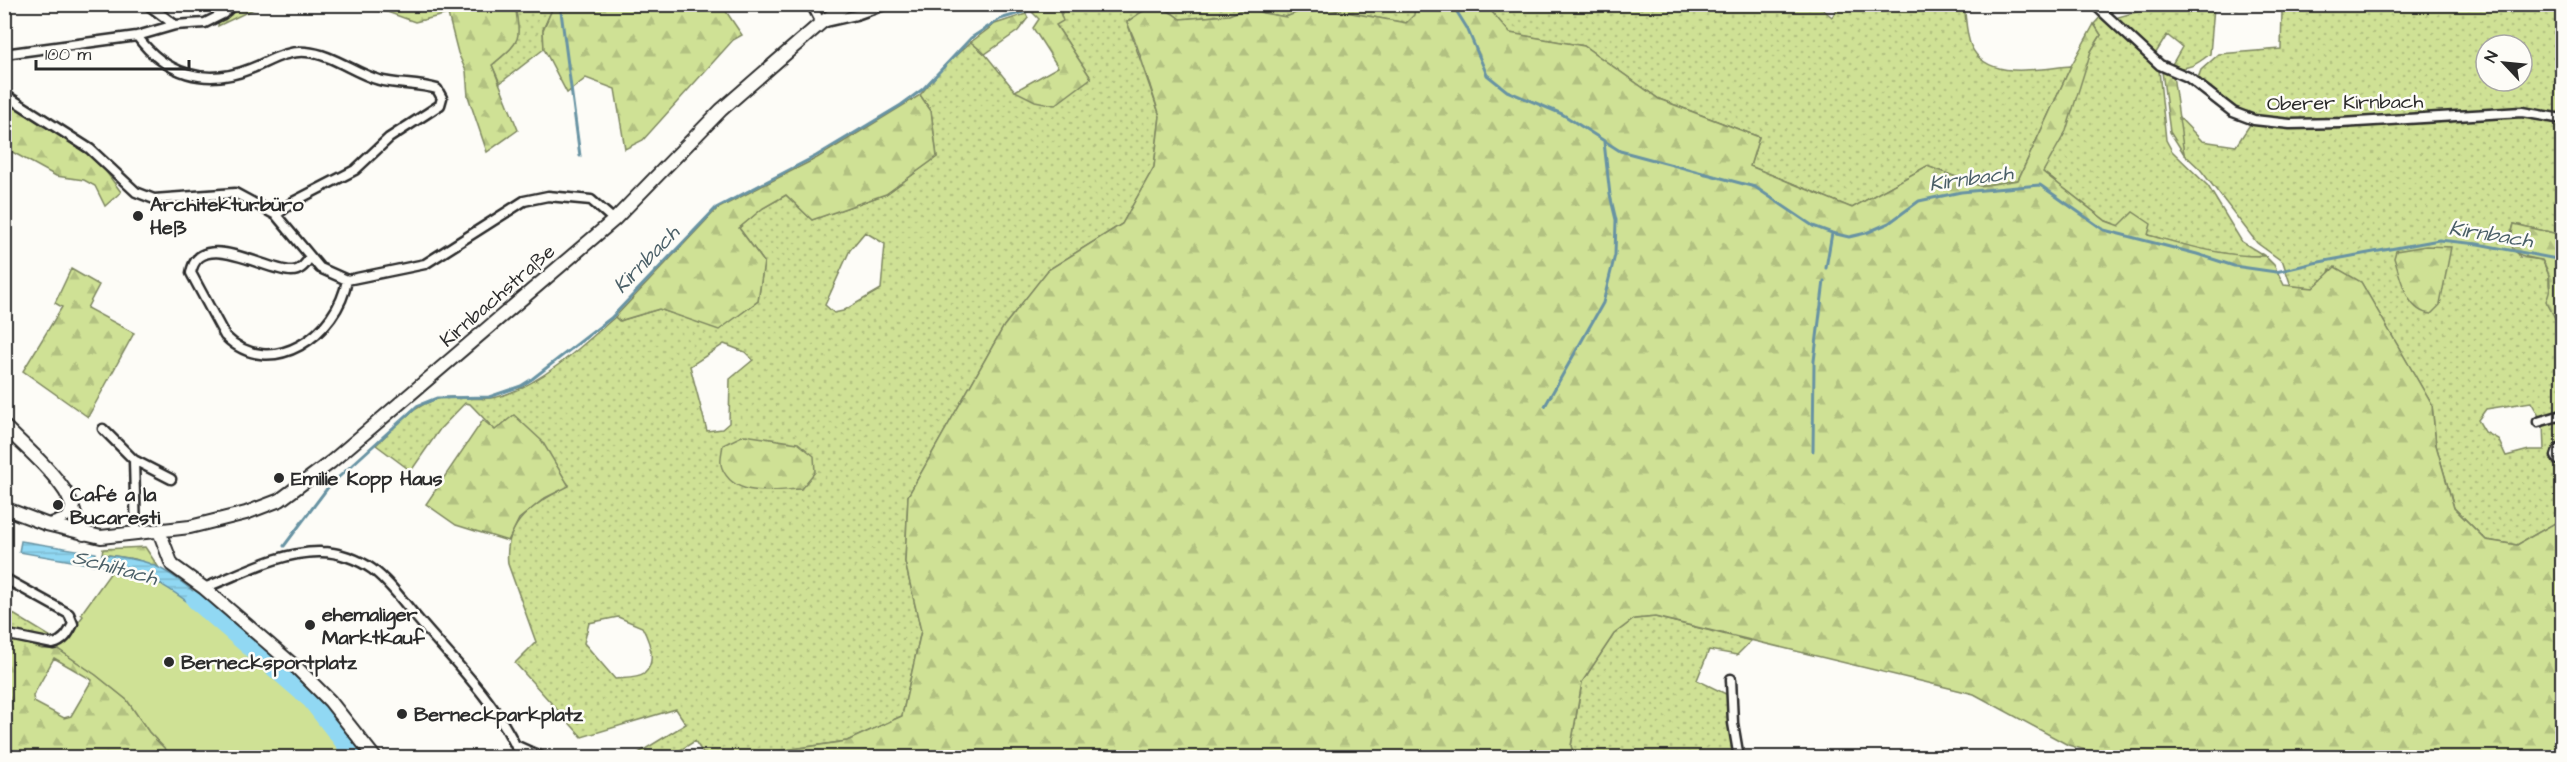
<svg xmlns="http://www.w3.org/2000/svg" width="2567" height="762" font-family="'Architects Daughter',sans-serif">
	<defs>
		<pattern id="grass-dots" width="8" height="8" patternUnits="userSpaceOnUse" patternTransform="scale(1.5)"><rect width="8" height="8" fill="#cfe195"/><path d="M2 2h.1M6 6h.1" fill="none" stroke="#b2c181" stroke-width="1.8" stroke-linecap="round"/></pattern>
		<pattern id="forest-firs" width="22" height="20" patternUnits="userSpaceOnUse" patternTransform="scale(1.5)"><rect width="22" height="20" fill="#cfe195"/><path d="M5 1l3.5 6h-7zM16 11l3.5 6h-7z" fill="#b2c181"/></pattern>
		<pattern id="water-rules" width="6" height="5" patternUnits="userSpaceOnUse" patternTransform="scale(1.5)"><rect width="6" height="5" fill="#91d8f3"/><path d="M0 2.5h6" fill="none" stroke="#7dbad0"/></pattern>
	</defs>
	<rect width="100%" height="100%" fill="#fdfcf7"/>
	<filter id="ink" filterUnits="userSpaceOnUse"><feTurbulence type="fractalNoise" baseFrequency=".0167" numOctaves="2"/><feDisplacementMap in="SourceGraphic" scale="12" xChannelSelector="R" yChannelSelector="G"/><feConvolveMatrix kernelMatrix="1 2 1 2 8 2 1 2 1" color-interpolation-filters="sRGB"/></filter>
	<g filter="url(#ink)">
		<path fill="url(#grass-dots)" stroke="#7d8660" stroke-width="1.5" fill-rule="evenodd" d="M 1069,4 L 1415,5 L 1415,15 L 1406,23 L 1313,6 L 1286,17 L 1263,13 L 1249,7 L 1229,15 L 1180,19 L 1166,8 L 1127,22 L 1160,116 L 1154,167 L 1122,224 L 1048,270 L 1004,326 L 908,496 L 905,562 L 921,631 L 902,716 L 847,741 L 739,757 L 706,758 L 695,741 L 669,757 L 632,757 L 686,724 L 676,709 L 582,737 L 515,663 L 536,642 L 508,564 C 503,521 535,504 569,485 L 495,430 L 470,404 L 465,403 L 440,429 L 411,471 L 376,445 C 397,425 420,397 452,397 C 471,398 489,401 507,394 C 546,380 584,344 615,317 L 620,321 L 659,309 L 719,329 L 758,301 L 764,262 L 739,228 L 763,208 L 786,195 L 812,220 L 886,194 L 937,157 L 931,111 L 920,95 L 945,65 L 971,42 L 985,54 L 1015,91 L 1091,78 L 1056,25 L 1062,13 L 1058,7 ZM 865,232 L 885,244 L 881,289 L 843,311 L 834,313 L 825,305 L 850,250 ZM 724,344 L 745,352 L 753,360 L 730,379 L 729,423 L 722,429 L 707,431 L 690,366 ZM 618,617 L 642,627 C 649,640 658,661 644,674 C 638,679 623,678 615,679 L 584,643 L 589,623 Z
			M 1816,4 L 1832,17 L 1840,5 L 1964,5 C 1966,17 1966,35 1971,46 C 1987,82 2041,68 2071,66 L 2018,180 L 1980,186 L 1927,166 L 1852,208 L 1750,166 L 1759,137 L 1659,99 L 1584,46 L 1509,33 L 1486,5 Z
			M 2151,4 L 2562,5 L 2562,116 L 2524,106 L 2505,110 L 2293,122 L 2255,117 L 2232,107 L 2208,90 L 2198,78 L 2201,70 L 2219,54 L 2281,49 L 2282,11 L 2214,7 L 2210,54 C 2196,65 2188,70 2170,68 L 2182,47 L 2167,35 L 2154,56 L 2117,21 L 2118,17 L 2140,11 ZM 2486,45 L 2522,45 L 2522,81 L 2486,81 Z
			M 235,5 L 262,5 L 218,26 L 219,19 Z
			M 365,5 L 387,5 L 387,12 L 364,9 Z
			M 515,5 L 554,5 L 543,30 L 544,49 L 500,83 L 492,65 C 521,41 520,41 515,5 Z
			M 2102,15 L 2159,70 L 2166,140 L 2172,151 L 2208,186 L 2242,242 L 2265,256 L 2243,256 L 2203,250 L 2147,235 L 2106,221 L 2043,172 L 2091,51 L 2101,35 L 2094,24 Z
			M 2177,115 L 2202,141 L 2236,146 L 2251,123 L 2515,115 L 2552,119 L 2562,123 L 2562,235 L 2514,224 L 2510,238 L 2520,257 L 2542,260 L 2549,275 L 2549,285 L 2555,318 L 2562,322 L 2562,526 L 2555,523 L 2517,545 L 2486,540 L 2454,508 L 2436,445 L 2432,405 L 2361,282 L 2330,269 L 2328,276 L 2313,288 L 2291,286 L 2283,262 L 2257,243 L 2200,169 L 2184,154 ZM 2531,402 L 2543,423 L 2544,450 L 2529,450 L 2506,456 L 2498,439 L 2485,432 L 2478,420 L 2486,409 Z
			M 5,609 L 53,638 L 48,640 L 5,630 Z
			M 1655,617 L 1751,641 L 1737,655 L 1709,650 L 1697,680 L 1728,695 L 1734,757 L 1575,757 L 1571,746 L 1582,682 L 1614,634 L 1634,619 Z"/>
		<path fill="url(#forest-firs)" stroke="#7d8660" stroke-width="1.5" fill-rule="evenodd" d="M 721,4 L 742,35 L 733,40 L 643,140 L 625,149 L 615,89 L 586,78 L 567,93 L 544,49 L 543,30 L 554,5 Z
			M 387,5 L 515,5 C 521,43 521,40 492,65 L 518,130 L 487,152 L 468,96 L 466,71 L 458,53 L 448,14 L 415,22 L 387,12 Z
			M 1415,5 L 1486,5 L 1510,33 L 1584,46 L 1659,99 L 1759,137 L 1750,166 L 1852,208 L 1927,166 L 1980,186 L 2018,180 L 2071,66 L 2094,24 L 2101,35 L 2091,51 L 2066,131 L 2043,172 L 2106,221 L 2119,226 L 2133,212 L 2151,224 L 2148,235 C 2186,245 2224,257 2265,256 L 2274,265 L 2284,285 L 2313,288 L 2335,267 L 2361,282 L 2432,405 L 2436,445 L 2454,508 L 2486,540 L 2517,545 L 2555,523 L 2562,526 L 2562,757 L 2110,757 L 2068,745 L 1974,694 L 1655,617 L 1634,619 L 1614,634 L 1582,682 L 1571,746 L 1575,757 L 739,757 L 847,741 L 902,716 L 921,631 L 905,562 L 908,496 L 1004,326 L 1048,270 L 1122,224 L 1154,167 L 1160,116 L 1136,43 L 1127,22 C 1149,6 1157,1 1180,19 L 1229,15 L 1249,7 L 1263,13 L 1286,17 L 1313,6 L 1406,23 L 1414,15 Z
			M 1058,7 L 1063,21 L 1056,25 L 1091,78 L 1055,105 L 1035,101 L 1015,91 L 1058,67 L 1033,28 L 1039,19 L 1032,12 Z
			M 1026,14 L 1028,18 L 1018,31 L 985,54 L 971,42 L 995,24 Z
			M 2165,70 L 2173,75 L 2184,154 L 2170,132 L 2162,71 Z
			M 920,95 L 931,111 L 937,157 L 886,194 L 812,220 L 786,195 L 763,208 L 739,228 L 764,262 L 758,301 L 719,330 L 659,309 L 619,321 L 615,317 L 717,209 L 817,158 Z
			M 4,99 L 86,153 L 104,169 L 121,192 L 105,206 L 95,186 L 84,180 L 56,176 L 5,148 Z
			M 2514,224 L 2562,235 L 2562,322 L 2555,318 L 2546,301 C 2553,288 2550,272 2542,260 C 2515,255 2506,254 2514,224 Z
			M 2426,246 L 2451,247 L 2440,305 L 2431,314 C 2406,312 2401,278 2394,258 L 2396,251 Z
			M 71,269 L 99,285 L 87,308 L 134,333 L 88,417 L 23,371 L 62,307 L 55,303 Z
			M 514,415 L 542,441 L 569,486 L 545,498 L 519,519 L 508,541 L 456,525 L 426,504 L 483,420 L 495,430 Z
			M 744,435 L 798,443 L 814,456 L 815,472 L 801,489 C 774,490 735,499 722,468 C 719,462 722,451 723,445 Z
			M 145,547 L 159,568 L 135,559 L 102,554 L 103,549 Z
			M 14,639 L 42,649 L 58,649 L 96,675 L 127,700 L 149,732 L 173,757 L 5,757 L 4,650 L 8,651 ZM 54,658 L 92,680 L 71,716 L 64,718 L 34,702 L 33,696 Z"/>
		<path fill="#cfe195" stroke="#7d8660" stroke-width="1.5" d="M 114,568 L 155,580 L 175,591 L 211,620 L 303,699 L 347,757 L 173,757 L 149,732 L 127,700 L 96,675 L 58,649 L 83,616 L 81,614 Z"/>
		<path fill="url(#water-rules)" stroke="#6893a3" stroke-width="1.5" d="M 21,541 L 96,553 L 94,565 L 19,552 Z
			M 102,554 C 117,557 133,558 148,563 C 175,573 196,594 217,611 L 211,620 C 171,588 152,574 100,565 Z"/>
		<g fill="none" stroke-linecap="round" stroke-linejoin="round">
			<path stroke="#6893a3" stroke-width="3" d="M 560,4 L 580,156
				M 1452,4 L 1467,28 L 1487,75 L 1507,91 L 1562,114 L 1620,151 L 1755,187 L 1813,226 L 1832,233 L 1849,237 L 1866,233 L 1889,223 L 1919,201 L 1961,192 L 2040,185 L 2104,230 L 2197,254 L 2234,266 L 2276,272 L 2314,263 L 2439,240 L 2478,244 L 2562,260
				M 1826,268 L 1832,233
				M 1545,406 L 1603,303 L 1615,255 L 1616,220 L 1610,195 L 1604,142
				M 1813,451 L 1814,361 L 1824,281
				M 284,546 L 329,486 L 417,406 L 437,398 L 489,397 L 521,386 L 532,379 L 611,318 L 716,208 L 816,156 L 901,105 L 923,89 L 971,38 L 1000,19 L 1050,4"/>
			<path stroke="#91d8f3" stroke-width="18" d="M 195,600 L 311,700 L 356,758"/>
			<defs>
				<path id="street" d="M 147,4 L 175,25
					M 811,4 L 821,23 L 856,15 L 887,4
					M 2094,4 L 2160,65 L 2188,77 L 2233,112 L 2254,120 L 2290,124 L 2341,123 L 2522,112 L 2562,119
					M 137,36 C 165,74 205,87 250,69 C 268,62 286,50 306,52 C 332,54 354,73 379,80 C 398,85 418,83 437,89 L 442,98 L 440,105 L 389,138 L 355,170 L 293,202 L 276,215
					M 4,54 L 137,36 L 175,25 L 205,23 L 223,14 L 234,4
					M 4,94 L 90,149 L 136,192 L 154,199 L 235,193 L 276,215 L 320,268 L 347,280 L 425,264 L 524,201 L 548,196 L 591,200 L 614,220
					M 310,257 C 306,264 300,271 292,271 C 267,272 199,227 191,273 L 225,336 C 271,382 338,334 347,280
					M 2538,422 L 2562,415
					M 103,429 L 134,460 L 171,479
					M 2562,447 L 2558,450 L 2556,456 L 2558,460 L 2562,461
					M 134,460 L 136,534
					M 50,523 L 67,517 L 71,505
					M 4,578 L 69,614 L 73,624 C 68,634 64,641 53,644 L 4,634
					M 204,588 C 241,574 281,551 321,552 C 338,552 358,559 372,569 C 389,581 404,603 418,619 C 455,663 499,704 521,758
					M 1731,679 L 1733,723 L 1739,758
					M 517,746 L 544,758"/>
				<path id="secondary" d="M 4,426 C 25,447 49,467 65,491 C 74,505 75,521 84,534
					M 4,508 L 46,524 L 101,537 L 190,527 L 246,513 L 280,500 L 331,462 L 614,220 L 721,110 L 821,23 L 847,4
					M 159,531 L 172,565 L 204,588 L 298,669 L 330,701 L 375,758"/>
			</defs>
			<use href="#street" stroke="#2b2b2b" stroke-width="13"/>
			<use href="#secondary" stroke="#2b2b2b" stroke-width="16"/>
			<use href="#street" stroke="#fdfcf7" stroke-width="8"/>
			<use href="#secondary" stroke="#fdfcf7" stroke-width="12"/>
		</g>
	</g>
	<g fill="#2b2b2b" stroke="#fdfcf7" stroke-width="2">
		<circle cx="138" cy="216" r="6"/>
		<circle cx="279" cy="478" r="6"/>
		<circle cx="58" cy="505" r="6"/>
		<circle cx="310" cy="625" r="6"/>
		<circle cx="169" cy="662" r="6"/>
		<circle cx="402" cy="714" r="6"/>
	</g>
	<g text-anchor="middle" stroke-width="5" stroke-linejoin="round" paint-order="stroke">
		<g font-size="20" fill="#2b2b2b" stroke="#fdfcf7">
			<text transform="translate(2345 102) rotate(-1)" y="7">Oberer Kirnbach</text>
			<text transform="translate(497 295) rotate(-41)" y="7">Kirnbachstraße</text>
		</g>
		<g font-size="20" font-weight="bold" fill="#2b2b2b" stroke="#fdfcf7" text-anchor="start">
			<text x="150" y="211">Architekturbüro<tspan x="150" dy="23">Heß</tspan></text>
			<text x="291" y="485">Emilie Kopp Haus</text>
			<text x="70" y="501">Café a la<tspan x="70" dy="23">Bucaresti</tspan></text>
			<text x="322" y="621">ehemaliger<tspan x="322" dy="23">Marktkauf</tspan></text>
			<text x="181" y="669">Bernecksportplatz</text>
			<text x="414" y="721">Berneckparkplatz</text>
		</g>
		<g font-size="21" font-style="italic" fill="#4a5f67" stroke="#fdfcf7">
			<text transform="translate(1971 178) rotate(-8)" y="7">Kirnbach</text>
			<text transform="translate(2491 234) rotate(9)" y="7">Kirnbach</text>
			<text transform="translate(646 259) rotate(-46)" y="7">Kirnbach</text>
			<text transform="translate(115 567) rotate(15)" y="7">Schiltach</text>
		</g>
	</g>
	<rect width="2567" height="762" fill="none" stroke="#fdfcf7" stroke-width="24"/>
	<rect x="12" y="12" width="2543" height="738" fill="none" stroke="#2b2b2b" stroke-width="2" filter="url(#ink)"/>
	<g transform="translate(2504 63) rotate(296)"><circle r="28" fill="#fdfcf7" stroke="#a9a8a5" stroke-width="1.5"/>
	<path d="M0-4.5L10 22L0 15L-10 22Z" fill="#2b2b2b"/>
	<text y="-9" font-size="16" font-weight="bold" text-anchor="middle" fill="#2b2b2b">N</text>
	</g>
	<path d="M36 60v9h153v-9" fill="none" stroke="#2b2b2b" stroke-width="3"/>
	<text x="45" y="60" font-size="18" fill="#2b2b2b" stroke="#fdfcf7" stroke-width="4.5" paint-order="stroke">100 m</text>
</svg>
